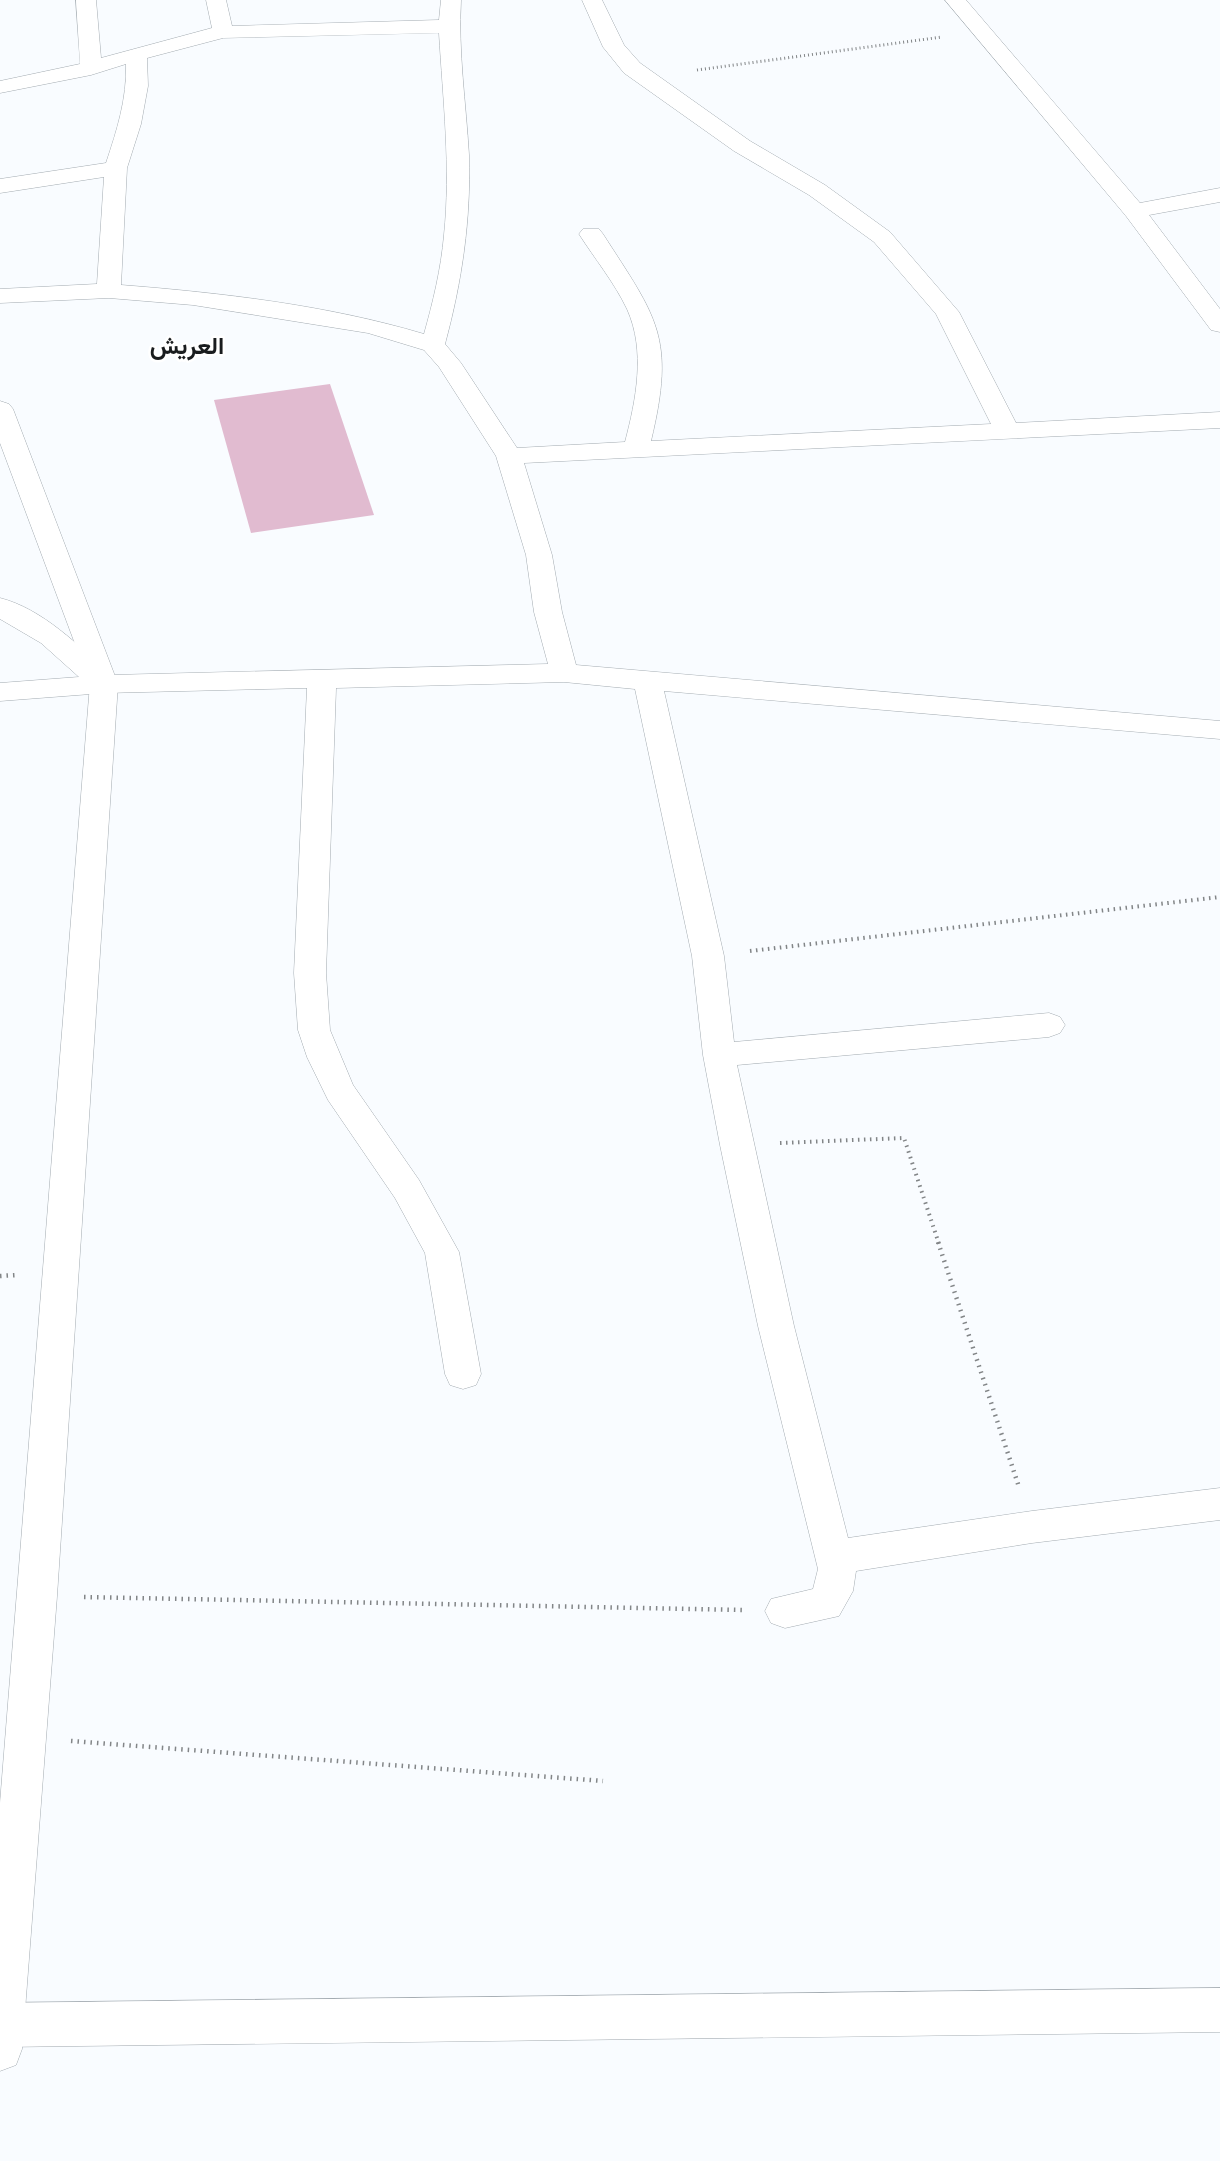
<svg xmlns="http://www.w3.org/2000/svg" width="1220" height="2161" font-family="Figtree,Vazirmatn,sans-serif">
	<rect width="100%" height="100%" fill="#f9fcff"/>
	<path fill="#e1bbd0" d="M 330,384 L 374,515 L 251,533 L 214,400 Z"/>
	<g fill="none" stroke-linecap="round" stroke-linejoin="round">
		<defs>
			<path id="minor" d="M 76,0 L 96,0 L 101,58 L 212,28 L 206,0 L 226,0 L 232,26 L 439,20 L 441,0 L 461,0 C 458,52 466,103 469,155 C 471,220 462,281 445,344 L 461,363 L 517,448 L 625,442 C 636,400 646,351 627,309 C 614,282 595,259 579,234 L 583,229 L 599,229 L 603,234 C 657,318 676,337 651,441 L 991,424 L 936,314 L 874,242 L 809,195 L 734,151 L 624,73 L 603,47 L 582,0 L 602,0 L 624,45 L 640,63 L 750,141 L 825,185 L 890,232 L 959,312 L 1016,423 L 1220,412 L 1220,428 L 524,463 L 552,555 L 562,612 L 576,665 L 1220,721 L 1220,739 L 664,691 L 724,956 L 734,1042 L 1049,1013 L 1060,1017 L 1065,1025 L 1060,1033 L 1049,1037 L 737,1065 L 794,1326 L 848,1538 L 1032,1511 L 1220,1488 L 1220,1520 L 1032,1543 L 856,1571 L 853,1591 L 839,1616 L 785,1628 L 771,1623 L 765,1611 L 771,1599 L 813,1589 L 818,1569 L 758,1326 L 720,1145 L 703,1055 L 692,956 L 635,689 L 564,682 L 336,688 L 326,973 L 330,1030 L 353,1085 L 419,1180 L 459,1252 L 481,1374 L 476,1385 L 463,1389 L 450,1385 L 445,1374 L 425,1253 L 395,1198 L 328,1100 L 307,1057 L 298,1030 L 294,973 L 307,688 L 104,693 L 0,701 L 0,683 L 79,677 L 41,643 L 0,619 L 0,598 C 43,609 79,646 111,675 L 548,664 L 534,612 L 526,555 L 496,456 L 439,367 L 424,350 L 368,333 L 193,305 L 109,298 L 0,303 L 0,289 L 97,284 L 104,177 L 0,193 L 0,179 L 106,163 C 117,130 127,99 126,64 L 91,75 L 0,93 L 0,81 L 80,64 ZM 439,33 C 443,100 451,168 444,235 C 441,269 433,302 424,334 C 327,305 222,293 121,285 L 127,168 L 141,124 L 148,86 L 147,58 L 223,38 Z
				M 945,0 L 966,0 L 1140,203 L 1220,188 L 1220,202 L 1149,215 L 1220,309 L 1220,332 L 1211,330 L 1126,216 Z
				M 1220,1988 L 1220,2032 L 0,2047 L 0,2003 Z"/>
			<path id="tertiary" d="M 0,401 L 9,404 L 13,409 L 118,684 L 57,1596 L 22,2049 L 16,2065 L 0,2071 L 0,1803 L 90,684 L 0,443 Z"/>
		</defs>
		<use href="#minor" stroke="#a3abb1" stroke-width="1"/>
		<use href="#tertiary" stroke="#a3abb1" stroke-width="1"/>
		<path stroke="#828587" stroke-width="3" stroke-dasharray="1 3" stroke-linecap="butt" d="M 697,70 L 942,37"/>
		<path stroke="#828587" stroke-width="4" stroke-dasharray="1.5 4.5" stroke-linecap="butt" d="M 750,951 L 1220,897
			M 780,1143 L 904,1138 L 939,1244"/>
		<path stroke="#828587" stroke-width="4.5" stroke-dasharray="1.5 5" stroke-linecap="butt" d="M 938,1242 L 1019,1487
			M 0,1276 L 17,1275
			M 84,1597 L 742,1610
			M 71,1741 L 603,1781"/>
		<use href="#minor" fill="#fff" fill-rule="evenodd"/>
		<use href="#tertiary" fill="#fff" fill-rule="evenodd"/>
	</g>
	<g text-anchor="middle" stroke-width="5" stroke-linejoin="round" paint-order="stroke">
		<g font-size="24" font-weight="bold" fill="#191c1e" stroke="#fff">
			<text x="187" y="354">العريش</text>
		</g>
	</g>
</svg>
